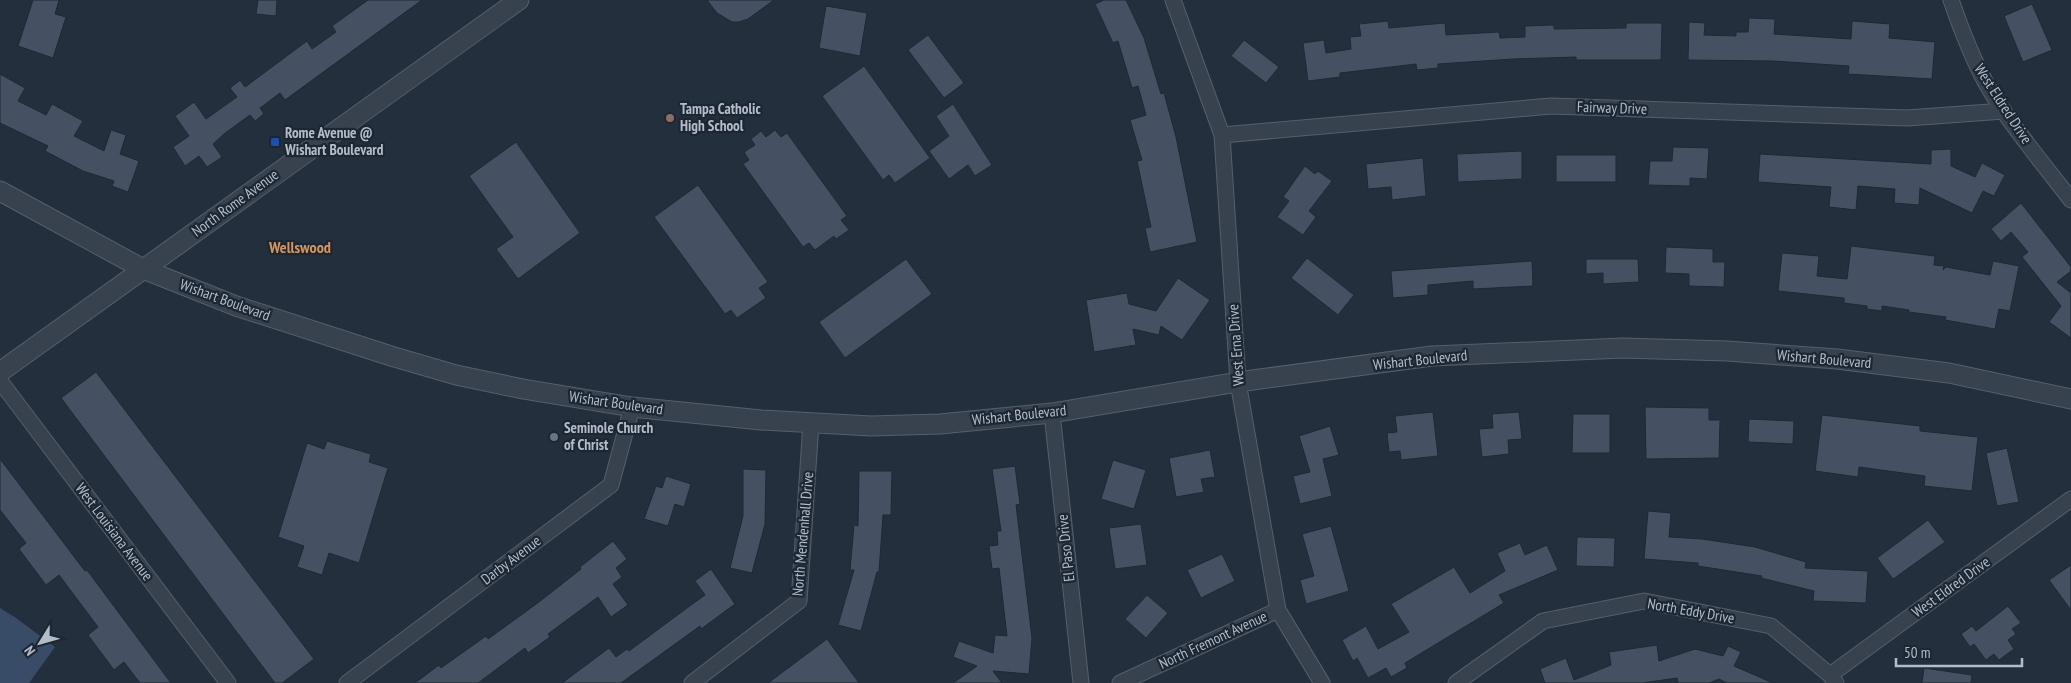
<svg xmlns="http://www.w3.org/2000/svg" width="2071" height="683" font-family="'PT Sans Narrow',sans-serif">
	<rect width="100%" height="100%" fill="#242f3e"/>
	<path fill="#394c67" d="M 0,608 L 16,618 L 55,647 L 29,683 L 0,683 Z"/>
	<path fill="#455162" stroke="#1f2835" d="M 33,0 L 59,0 L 55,14 L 66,17 L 53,58 L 18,46 Z
		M 258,0 L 277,0 L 276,16 L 256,14 Z
		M 368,0 L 422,0 L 285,100 L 280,93 L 260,108 L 264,114 L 255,121 L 250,115 L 224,134 L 213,144 L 222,157 L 207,167 L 199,156 L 185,166 L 173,147 L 189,136 L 175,116 L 194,102 L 206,119 L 237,97 L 230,88 L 240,80 L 245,87 L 307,41 L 312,49 L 336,32 L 332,26 Z
		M 707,0 L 774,0 L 748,19 L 739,22 L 732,22 L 717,13 Z
		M 1104,0 L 1126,0 L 1144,38 L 1161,94 L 1164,93 L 1176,137 L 1197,242 L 1150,252 L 1145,228 L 1151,227 L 1137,161 L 1142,160 L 1130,120 L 1146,115 L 1138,86 L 1132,88 L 1118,41 L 1113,43 L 1095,4 Z
		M 2032,4 L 2052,50 L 2023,62 L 2004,16 Z
		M 826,6 L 867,13 L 860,56 L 819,48 Z
		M 1749,18 L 1775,19 L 1774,34 L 1851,39 L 1852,21 L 1890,24 L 1889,38 L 1935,42 L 1932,79 L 1848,74 L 1849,66 L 1773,61 L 1688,60 L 1689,22 L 1705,23 L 1704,35 L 1736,36 L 1736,32 L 1748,32 Z
		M 1388,21 L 1389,28 L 1445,23 L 1446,35 L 1499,32 L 1500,38 L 1525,37 L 1525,26 L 1554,25 L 1554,29 L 1626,28 L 1626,23 L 1662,23 L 1661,60 L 1576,60 L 1576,57 L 1513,59 L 1438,64 L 1438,68 L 1417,70 L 1416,64 L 1340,73 L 1340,77 L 1308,81 L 1303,43 L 1324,40 L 1326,53 L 1351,49 L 1350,37 L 1361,36 L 1359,24 Z
		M 928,35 L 964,83 L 944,98 L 908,50 Z
		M 1244,40 L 1279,67 L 1266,83 L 1231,56 Z
		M 864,66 L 930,158 L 895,183 L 889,175 L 883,180 L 822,96 Z
		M 0,74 L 25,88 L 18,101 L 46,115 L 52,104 L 83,121 L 74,136 L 104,151 L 111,130 L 126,135 L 120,154 L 139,161 L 128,192 L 112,186 L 114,181 L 83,171 L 45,151 L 48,146 L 0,123 Z
		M 953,104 L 992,165 L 975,176 L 968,165 L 949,179 L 929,151 L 949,136 L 936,116 Z
		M 775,130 L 781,137 L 787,133 L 847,216 L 841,220 L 849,230 L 836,239 L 834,236 L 815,250 L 809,243 L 803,247 L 743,164 L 749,160 L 744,152 L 755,145 L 751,139 L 761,131 L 766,137 Z
		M 516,142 L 580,233 L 518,279 L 496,249 L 513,237 L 469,176 Z
		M 1673,147 L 1709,148 L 1707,179 L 1690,178 L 1690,186 L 1648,185 L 1650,161 L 1672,161 Z
		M 1951,149 L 1951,166 L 1975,177 L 1982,163 L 2005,175 L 1994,196 L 1983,191 L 1972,213 L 1920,188 L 1919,205 L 1894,203 L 1895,189 L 1858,186 L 1856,210 L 1829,207 L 1831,187 L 1758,182 L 1760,154 L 1931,164 L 1931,150 Z
		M 1522,151 L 1522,179 L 1458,182 L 1457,154 Z
		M 1556,155 L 1616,155 L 1616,182 L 1556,182 Z
		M 1423,158 L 1426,196 L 1392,200 L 1391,187 L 1368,189 L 1366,164 Z
		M 1305,166 L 1315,174 L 1318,171 L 1332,181 L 1309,211 L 1316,217 L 1303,235 L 1277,217 L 1289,201 L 1283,197 Z
		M 698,185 L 768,282 L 759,288 L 766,298 L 737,318 L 731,310 L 725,314 L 654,217 Z
		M 2021,203 L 2071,267 L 2071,271 L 2057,282 L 2071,293 L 2071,338 L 2049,322 L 2061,306 L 2022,257 L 2028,252 L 2011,232 L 2001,241 L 1991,229 Z
		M 1851,246 L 1935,256 L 1934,265 L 1944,266 L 1943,270 L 1946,267 L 1990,275 L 1993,261 L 2019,266 L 2010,311 L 1999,309 L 1995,329 L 1945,320 L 1946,317 L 1909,312 L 1909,310 L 1882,306 L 1882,311 L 1867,309 L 1867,306 L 1844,303 L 1844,298 L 1778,291 L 1782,253 L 1819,256 L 1817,276 L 1847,279 Z
		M 1666,247 L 1713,249 L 1713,262 L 1725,262 L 1724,287 L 1689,286 L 1689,274 L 1665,273 Z
		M 1307,258 L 1354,295 L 1338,315 L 1291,278 Z
		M 906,259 L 932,294 L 845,358 L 819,322 Z
		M 1586,259 L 1638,259 L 1639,282 L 1603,284 L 1603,273 L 1586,274 Z
		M 1532,261 L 1533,286 L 1473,289 L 1473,281 L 1428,285 L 1428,295 L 1393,298 L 1391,271 Z
		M 1178,278 L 1210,300 L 1182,340 L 1161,326 L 1159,335 L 1133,329 L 1136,345 L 1094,352 L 1086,300 L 1127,293 L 1129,304 L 1156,311 Z
		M 96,372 L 314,659 L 282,683 L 275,683 L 61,398 Z
		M 1645,407 L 1709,408 L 1709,420 L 1720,420 L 1719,458 L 1646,459 Z
		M 1433,412 L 1438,456 L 1401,460 L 1400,451 L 1389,452 L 1387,433 L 1397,432 L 1395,416 Z
		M 1519,412 L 1522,439 L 1508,440 L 1509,454 L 1482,457 L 1479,429 L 1493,428 L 1492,414 Z
		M 1573,414 L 1610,414 L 1610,453 L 1572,453 Z
		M 1822,415 L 1920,426 L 1920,431 L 1978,437 L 1972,491 L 1924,486 L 1925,476 L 1859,467 L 1858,477 L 1815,471 Z
		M 1749,419 L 1794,421 L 1793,444 L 1748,442 Z
		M 1330,426 L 1339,455 L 1323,459 L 1332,496 L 1300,504 L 1293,476 L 1310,472 L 1299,436 Z
		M 327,441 L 371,454 L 369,462 L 388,468 L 359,563 L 329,553 L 322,575 L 297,567 L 304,546 L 278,537 L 307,443 L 324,449 Z
		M 2007,448 L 2019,502 L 1997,506 L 1986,453 Z
		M 1210,450 L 1215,477 L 1201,479 L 1204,492 L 1176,497 L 1169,458 Z
		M 0,459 L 85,571 L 87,570 L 171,683 L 140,683 L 124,662 L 114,670 L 88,635 L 98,627 L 59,575 L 46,585 L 19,549 L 26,543 L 0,510 Z
		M 1113,460 L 1146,470 L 1134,509 L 1101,499 Z
		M 1015,466 L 1020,504 L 1016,505 L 1032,638 L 1029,674 L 993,671 L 1002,683 L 953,683 L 977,666 L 953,657 L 959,641 L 993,653 L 995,635 L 1007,636 L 999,568 L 992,569 L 989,546 L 998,545 L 997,531 L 1001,531 L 992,469 Z
		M 743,469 L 766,470 L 765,524 L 752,573 L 730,568 L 743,516 Z
		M 859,471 L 892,471 L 891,515 L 883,515 L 879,572 L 877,572 L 861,631 L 838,625 L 854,570 L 850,570 L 854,525 L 858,526 Z
		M 666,476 L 691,484 L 684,507 L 675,504 L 668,526 L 644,519 L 656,486 L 662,488 Z
		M 1648,511 L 1671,513 L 1669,537 L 1702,539 L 1755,547 L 1806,562 L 1805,568 L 1868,571 L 1866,603 L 1813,601 L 1814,591 L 1761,578 L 1762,576 L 1698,566 L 1698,563 L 1644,559 Z
		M 1928,520 L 1945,542 L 1893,579 L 1877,558 Z
		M 1141,524 L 1147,565 L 1115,569 L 1109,528 Z
		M 1331,526 L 1349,591 L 1306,604 L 1300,580 L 1314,576 L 1302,534 Z
		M 1577,537 L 1615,538 L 1614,567 L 1576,566 Z
		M 613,541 L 627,559 L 616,568 L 622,577 L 613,584 L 628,605 L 611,617 L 598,597 L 548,634 L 550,637 L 528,653 L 525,648 L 478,683 L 415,683 L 439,665 L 441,668 L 486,636 L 488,639 L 539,602 L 581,569 L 580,567 Z
		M 1520,543 L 1525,555 L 1547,545 L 1558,570 L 1499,595 L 1504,603 L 1405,663 L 1407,668 L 1391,677 L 1386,668 L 1368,678 L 1357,658 L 1353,661 L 1342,640 L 1366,626 L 1378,649 L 1409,632 L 1391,604 L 1454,567 L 1470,593 L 1505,571 L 1497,553 Z
		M 1222,554 L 1235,581 L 1201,598 L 1187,570 Z
		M 2071,565 L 2071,610 L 2049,580 Z
		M 711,569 L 735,604 L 701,629 L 700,626 L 621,683 L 562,683 L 609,648 L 616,657 L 627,649 L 629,651 L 687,608 L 705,595 L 695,581 Z
		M 1147,595 L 1168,613 L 1146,638 L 1125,619 Z
		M 2008,606 L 2021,623 L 2012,629 L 2016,634 L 2008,640 L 2014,649 L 1999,660 L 1994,654 L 1986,660 L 1974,644 L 1970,647 L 1961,634 L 1972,626 L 1976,631 Z
		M 827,639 L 859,683 L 768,683 Z
		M 1657,645 L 1659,661 L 1695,649 L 1723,656 L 1728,646 L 1741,652 L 1734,666 L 1773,683 L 1727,683 L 1719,679 L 1709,683 L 1678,683 L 1677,678 L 1642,683 L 1545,683 L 1540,669 L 1566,658 L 1574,680 L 1611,665 L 1609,652 Z
		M 1924,668 L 1972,675 L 1971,683 L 1922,683 Z"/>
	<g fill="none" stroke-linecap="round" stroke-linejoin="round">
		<defs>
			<path id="minor" d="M 1173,0 L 1222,135 L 1238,382 L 1278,610 L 1322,683
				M 1951,0 C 1961,29 1972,58 1987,85 C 2011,126 2042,162 2071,200
				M 1222,135 L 1551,106 L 1907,118 L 2004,111
				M 0,381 L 228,683
				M 1052,413 L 1081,683
				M 1830,675 L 2071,499
				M 347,683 L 611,485 L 632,407
				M 692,683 L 799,601 L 811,423
				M 1120,683 L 1278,610
				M 1456,683 L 1543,621 L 1644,601 L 1771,626 L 1830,675 L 1836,683"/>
			<path id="tertiary" d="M 0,191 L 143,269 L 236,306 L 391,356 L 456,375 L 523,389 L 632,407 L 761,420 L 871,426 L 940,424 L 1052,413 L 1238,382 L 1432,356 L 1623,348 L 1727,351 L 1837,359 L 1949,373 L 2071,399
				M 0,372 L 519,0"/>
		</defs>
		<use href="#minor" stroke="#565f6c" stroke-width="17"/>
		<use href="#tertiary" stroke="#565f6c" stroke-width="21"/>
		<use href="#minor" stroke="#38414e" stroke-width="15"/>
		<use href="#tertiary" stroke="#38414e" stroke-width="19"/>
	</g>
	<circle fill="#8d6e63" stroke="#1d2633" stroke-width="2" cx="670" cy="118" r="5"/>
	<rect fill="#1a4fb4" stroke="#1d2633" stroke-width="2" x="270" y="137" width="10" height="10" rx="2.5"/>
	<circle fill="#6b7280" stroke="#1d2633" stroke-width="2" cx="554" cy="437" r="5"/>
	<g text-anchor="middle" stroke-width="4.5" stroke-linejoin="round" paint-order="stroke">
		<g font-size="15" fill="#b4bcc9" stroke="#1d2633">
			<text transform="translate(2003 104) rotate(57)" y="5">West Eldred Drive</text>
			<text transform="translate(1612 108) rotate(2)" y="5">Fairway Drive</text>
			<text transform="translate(235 203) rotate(-36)" y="5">North Rome Avenue</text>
			<text transform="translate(225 300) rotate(20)" y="5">Wishart Boulevard</text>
			<text transform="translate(1236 345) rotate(-94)" y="5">West Erna Drive</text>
			<text transform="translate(1824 359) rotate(5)" y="5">Wishart Boulevard</text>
			<text transform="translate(1420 360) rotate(-6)" y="5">Wishart Boulevard</text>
			<text transform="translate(616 403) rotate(8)" y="5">Wishart Boulevard</text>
			<text transform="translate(1019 415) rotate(-6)" y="5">Wishart Boulevard</text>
			<text transform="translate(114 532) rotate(53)" y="5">West Louisiana Avenue</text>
			<text transform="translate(803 534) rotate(-85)" y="5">North Mendenhall Drive</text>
			<text transform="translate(1066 548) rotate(-96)" y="5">El Paso Drive</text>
			<text transform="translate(511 560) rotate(-37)" y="5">Darby Avenue</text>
			<text transform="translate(1951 587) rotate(-36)" y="5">West Eldred Drive</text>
			<text transform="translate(1691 611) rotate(10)" y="5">North Eddy Drive</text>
			<text transform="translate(1213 640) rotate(-25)" y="5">North Fremont Avenue</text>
		</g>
		<g font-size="15" font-weight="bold" fill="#b4bcc9" stroke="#1d2633" text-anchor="start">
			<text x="680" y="114">Tampa Catholic<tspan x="680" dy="17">High School</tspan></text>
			<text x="285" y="138">Rome Avenue @<tspan x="285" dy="17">Wishart Boulevard</tspan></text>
			<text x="564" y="433">Seminole Church<tspan x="564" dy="17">of Christ</tspan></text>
		</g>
		<g font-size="16" font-weight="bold" fill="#d59563" stroke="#1d2633">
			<text x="300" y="253">Wellswood</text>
		</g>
	</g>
	<g transform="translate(40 643) rotate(233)" stroke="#1d2633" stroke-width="4" paint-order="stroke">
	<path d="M0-4L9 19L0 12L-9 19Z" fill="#b4bcc9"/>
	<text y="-8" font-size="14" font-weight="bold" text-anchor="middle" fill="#b4bcc9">N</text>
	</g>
	<path d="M1896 658v8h126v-8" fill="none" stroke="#b4bcc9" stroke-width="2.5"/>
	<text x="1904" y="658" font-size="15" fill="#b4bcc9" stroke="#1d2633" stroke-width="4" paint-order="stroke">50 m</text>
</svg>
